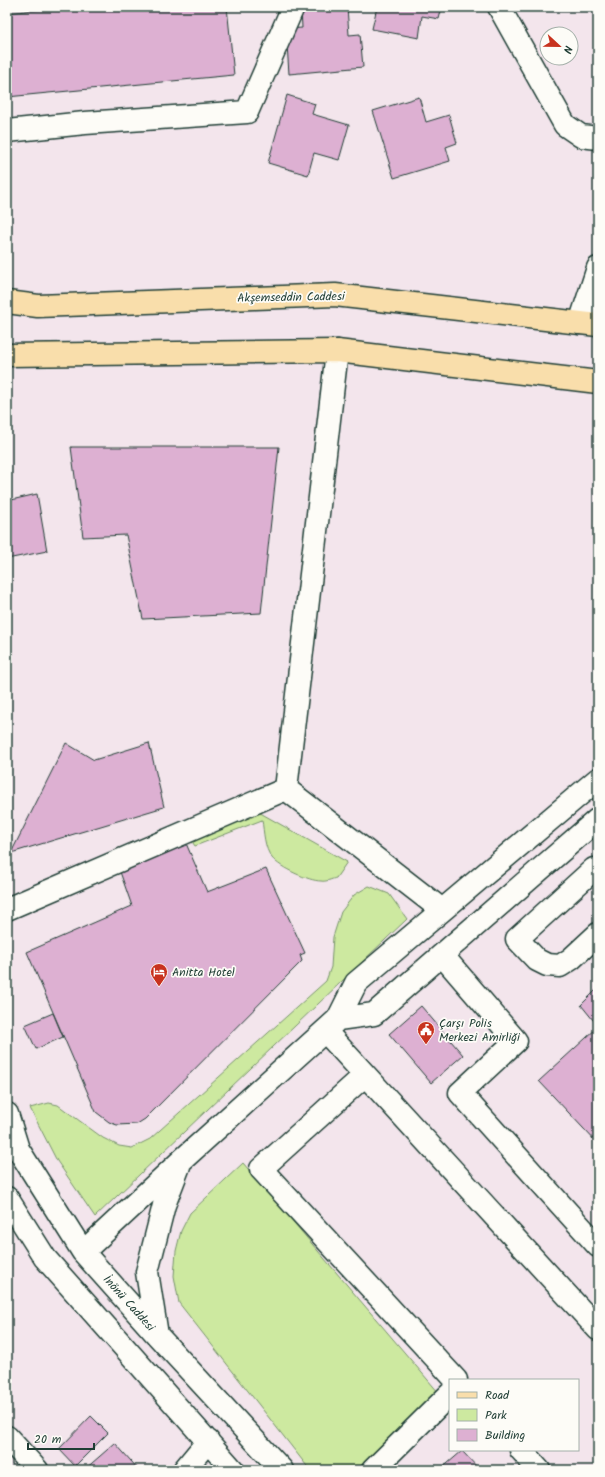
<svg xmlns="http://www.w3.org/2000/svg" width="605" height="1477" font-family="Kalam,sans-serif">
	<rect width="100%" height="100%" fill="#f3e5ec"/>
	<filter id="ink" filterUnits="userSpaceOnUse"><feTurbulence type="fractalNoise" baseFrequency=".025" numOctaves="2"/><feDisplacementMap in="SourceGraphic" scale="8" xChannelSelector="R" yChannelSelector="G"/><feConvolveMatrix kernelMatrix="1 2 1 2 8 2 1 2 1" color-interpolation-filters="sRGB"/></filter>
	<g filter="url(#ink)">
		<path fill="#cde9a0" stroke="#76936a" d="M 255,810 L 347,862 L 336,878 C 332,879 326,882 321,881 C 309,881 280,868 272,858 C 264,848 264,832 262,820 L 195,846 L 191,840 Z
			M 369,886 L 389,894 L 407,919 L 95,1217 L 57,1161 L 30,1108 L 49,1103 L 58,1105 L 103,1138 L 119,1146 L 132,1148 L 150,1139 L 326,981 L 331,967 L 333,937 L 341,912 L 354,895 Z
			M 243,1163 L 439,1393 L 356,1470 L 310,1470 L 179,1303 L 174,1276 L 176,1251 L 181,1231 L 190,1213 Z"/>
		<path fill="#ddb0d2" stroke="#1f3d34" d="M 64,7 L 227,7 L 234,75 L 7,97 L 7,13 Z
			M 301,7 L 347,7 L 349,35 L 360,34 L 363,67 L 289,74 L 286,29 L 302,28 Z
			M 377,7 L 442,7 L 439,19 L 422,16 L 419,38 L 372,29 Z
			M 287,95 L 315,104 L 312,114 L 349,125 L 339,160 L 314,153 L 308,175 L 268,163 Z
			M 419,97 L 426,122 L 449,115 L 457,143 L 446,147 L 450,161 L 394,178 L 373,111 Z
			M 71,447 L 279,447 L 261,613 L 143,619 L 126,535 L 83,537 Z
			M 37,494 L 47,551 L 7,559 L 7,501 Z
			M 66,743 L 94,760 L 149,743 L 164,807 L 11,853 Z
			M 185,841 L 207,892 L 266,869 L 305,953 L 300,955 L 302,961 L 145,1119 L 137,1124 L 117,1125 L 109,1122 L 96,1112 L 27,952 L 132,906 L 119,869 Z
			M 598,988 L 598,1026 L 581,1005 Z
			M 421,1006 L 463,1055 L 431,1083 L 389,1034 Z
			M 53,1013 L 63,1037 L 36,1049 L 25,1025 Z
			M 598,1027 L 598,1144 L 539,1081 Z
			M 91,1416 L 108,1433 L 75,1466 L 59,1449 Z
			M 115,1443 L 139,1470 L 84,1470 Z
			M 462,1451 L 480,1470 L 440,1470 Z"/>
		<g fill="none" stroke-linecap="round" stroke-linejoin="round">
			<defs>
				<path id="minor" d="M 499,7 L 565,125 L 581,136 L 598,138
					M 7,131 L 85,123 L 247,112 L 293,7
					M 580,323 L 598,268
					M 286,789 L 337,351
					M 594,869 L 517,939 L 537,960 L 547,965 L 560,966 L 571,959 L 598,934
					M 7,909 L 286,789 L 442,910
					M 442,955 L 516,1041 L 460,1093 L 598,1246
					M 338,1019 L 374,1014 L 598,819
					M 325,1031 L 598,1329
					M 365,1075 L 261,1169 L 456,1380
					M 7,1114 L 18,1149 L 83,1252 L 157,1335 L 282,1470
					M 7,1198 L 45,1258 L 233,1470
					M 83,1252 L 182,1160 L 338,1019 L 356,983 L 598,779
					M 157,1335 L 147,1272 L 164,1205 L 179,1166
					M 7,1437 L 37,1470
					M 521,1450 L 539,1470
					M 184,1470 L 208,1441
					M 373,1470 L 450,1394"/>
				<path id="major" d="M 7,302 L 38,306 L 335,295 L 598,325
					M 7,355 L 337,351 L 598,382"/>
			</defs>
			<use href="#minor" stroke="#1f3d34" stroke-width="25"/>
			<use href="#major" stroke="#1f3d34" stroke-width="25"/>
			<use href="#minor" stroke="#fdfcf7" stroke-width="22"/>
			<use href="#major" stroke="#f9deab" stroke-width="22"/>
		</g>
	</g>
	<defs>
		<symbol id="hotel-pin" viewBox="-11 -11 22 30"><path d="M0 17L-7.5 6A9.5 9.5 0 1 1 7.5 6Z" fill="#c8321e" stroke="#fdfcf7"/><path d="M-6-4.5h1.5V1H6V5H4.5V3h-9V5H-6ZM-4 0a1.8 1.8 0 1 1 3.6 0ZM.5 0V-2.5h3Q6-2.5 6 0Z" fill="#fff"/></symbol>
		<symbol id="civic-pin" viewBox="-11 -11 22 30"><path d="M0 17L-7.5 6A9.5 9.5 0 1 1 7.5 6Z" fill="#c8321e" stroke="#fdfcf7"/><path d="M-.6-6.5H3V-4.5H.6V-3L4-1V1h2V6H-6V1h2V-1L-.6-3ZM-1.2 2.5V6h2.4V2.5Z" fill="#fff"/></symbol>
	</defs>
	<g fill-rule="evenodd">
		<use href="#hotel-pin" x="149" y="962" width="20" height="27"/>
		<use href="#civic-pin" x="416" y="1020" width="20" height="27"/>
	</g>
	<g text-anchor="middle" stroke-width="3.5" stroke-linejoin="round" paint-order="stroke">
		<g font-size="12" fill="#1f3d34" stroke="#fdfcf7">
			<text transform="translate(291 297) rotate(-1)" y="4">Akşemseddin Caddesi</text>
			<text transform="translate(129 1303) rotate(48)" y="4">İnönü Caddesi</text>
		</g>
		<g font-size="12" fill="#1f3d34" stroke="#fdfcf7" text-anchor="start">
			<text x="172" y="976">Anitta Hotel</text>
			<text x="439" y="1027">Çarşı Polis<tspan x="439" dy="14">Merkezi Amirliği</tspan></text>
		</g>
	</g>
	<rect width="605" height="1477" fill="none" stroke="#fdfcf7" stroke-width="24"/>
	<rect x="12" y="12" width="581" height="1453" fill="none" stroke="#1f3d34" stroke-width="1.5" filter="url(#ink)"/>
	<rect x="449" y="1379" width="130" height="72" fill="#fdfcf7" stroke="#a4b0a9"/>
	<rect x="457" y="1392" width="20" height="6" fill="#f9deab" stroke="#a4b0a9"/>
	<text x="485" y="1399" font-size="12" fill="#1f3d34">Road</text>
	<rect x="457" y="1409" width="20" height="12" fill="#cde9a0" stroke="#a4b0a9"/>
	<text x="485" y="1419" font-size="12" fill="#1f3d34">Park</text>
	<rect x="457" y="1429" width="20" height="12" fill="#ddb0d2" stroke="#a4b0a9"/>
	<text x="485" y="1439" font-size="12" fill="#1f3d34">Building</text>
	<g transform="translate(559 46) rotate(112)"><circle r="19" fill="#fdfcf7" stroke="#a4b0a9"/>
	<path d="M0-3L7 15L0 10L-7 15Z" fill="#c8321e"/>
	<text y="-6" font-size="11" font-weight="bold" text-anchor="middle" fill="#1f3d34">N</text>
	</g>
	<path d="M28 1443v6h66v-6" fill="none" stroke="#1f3d34" stroke-width="2"/>
	<text x="34" y="1443" font-size="12" fill="#1f3d34" stroke="#fdfcf7" stroke-width="3" paint-order="stroke">20 m</text>
</svg>
